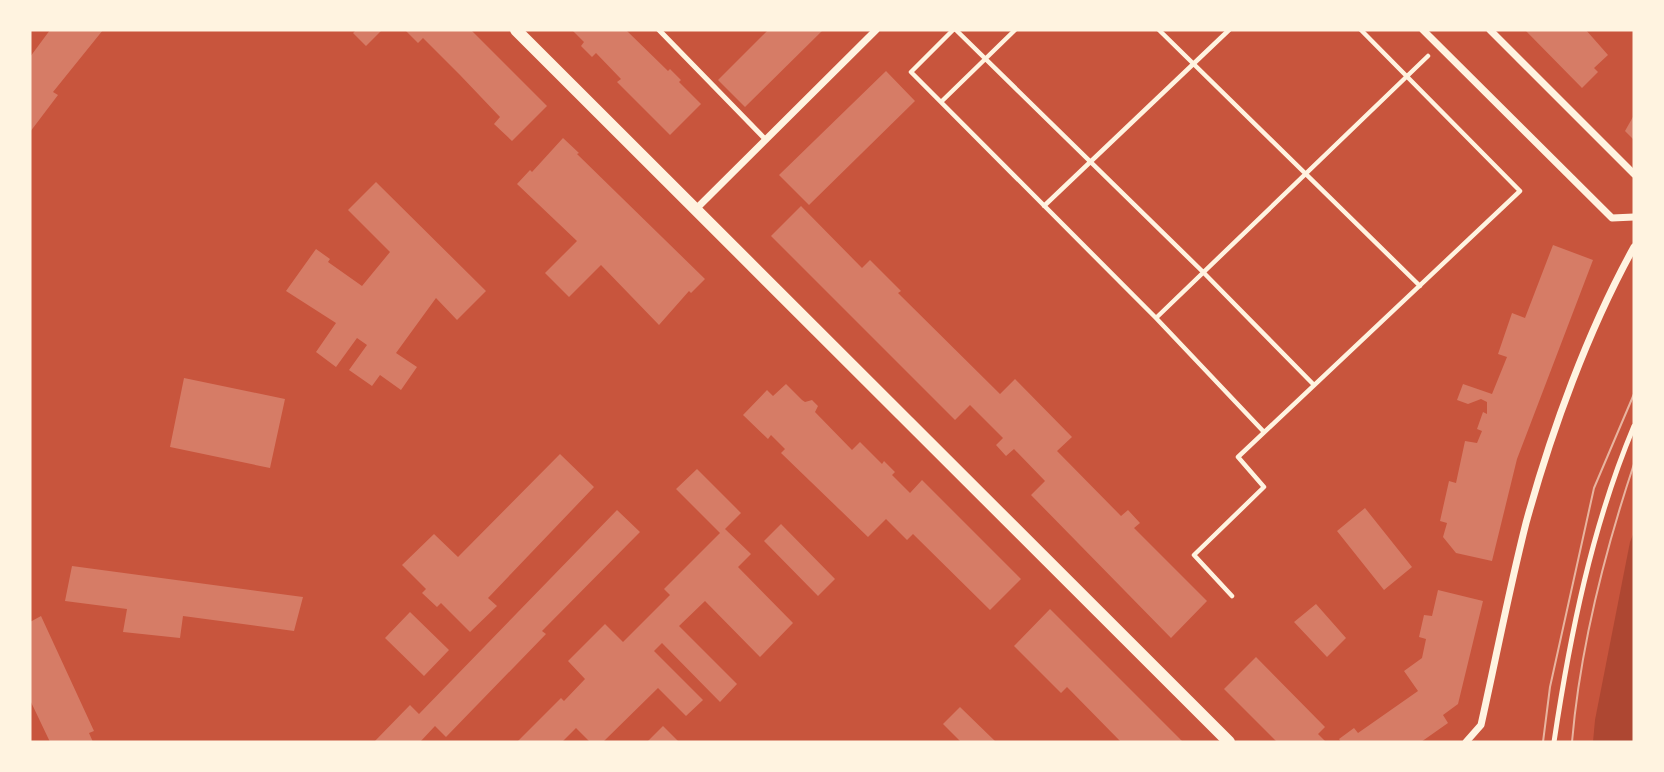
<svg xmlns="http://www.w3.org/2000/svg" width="1664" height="772" font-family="'Titillium Web',sans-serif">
	<rect width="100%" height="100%" fill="#c8553d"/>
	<path fill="#ae4732" d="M 1634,532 L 1634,742 L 1593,742 L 1595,720 L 1630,542 Z"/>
	<path fill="#d67c66" d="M 50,30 L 103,30 L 53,92 L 58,95 L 30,132 L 30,57 Z
		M 356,30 L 382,30 L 366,46 L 353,33 Z
		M 405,30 L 471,30 L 547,106 L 512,141 L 494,124 L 500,117 L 460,75 L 423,38 L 418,43 Z
		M 572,30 L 626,30 L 668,71 L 670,69 L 681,80 L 679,82 L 701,104 L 670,135 L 617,82 L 621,79 L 596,53 L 592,57 L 581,46 L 584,42 Z
		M 768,30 L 823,30 L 745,107 L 718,80 Z
		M 1525,30 L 1586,30 L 1608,55 L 1594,68 L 1598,72 L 1582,88 Z
		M 886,71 L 915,101 L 809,205 L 779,175 Z
		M 1634,115 L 1634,140 L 1625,131 Z
		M 563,138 L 579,153 L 577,154 L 705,279 L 691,293 L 689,291 L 659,325 L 601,265 L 569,297 L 545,273 L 577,241 L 517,184 L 530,170 L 532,172 Z
		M 376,182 L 486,291 L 457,320 L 436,298 L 396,353 L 417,367 L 401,390 L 380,375 L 372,386 L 349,370 L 367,345 L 357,338 L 336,367 L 316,352 L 336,323 L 286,291 L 316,249 L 330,259 L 328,262 L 362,286 L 390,252 L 348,210 Z
		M 801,206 L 862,268 L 870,260 L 901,291 L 898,293 L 1000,394 L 1015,379 L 1072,437 L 1057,451 L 1121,516 L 1128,510 L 1140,523 L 1134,528 L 1207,601 L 1171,638 L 1031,495 L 1045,481 L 1014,449 L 1006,456 L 996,445 L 1003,438 L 970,405 L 955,420 L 771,236 Z
		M 1553,245 L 1593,260 L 1517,459 L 1492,561 L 1456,553 L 1443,537 L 1447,523 L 1440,521 L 1449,481 L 1456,483 L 1465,441 L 1477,443 L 1482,431 L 1477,429 L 1483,412 L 1487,414 L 1487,402 L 1481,399 L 1468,404 L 1457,400 L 1463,384 L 1492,394 L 1507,357 L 1498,354 L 1512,313 L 1525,318 Z
		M 184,378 L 285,399 L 270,468 L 170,447 Z
		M 786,384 L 802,400 L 805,402 L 812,400 L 818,406 L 815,412 L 852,450 L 860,442 L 882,464 L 884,461 L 895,472 L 892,475 L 910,493 L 922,480 L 1021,579 L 990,610 L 913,534 L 907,540 L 886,519 L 868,537 L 781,453 L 785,449 L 771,435 L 768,439 L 743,415 L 767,390 L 773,396 Z
		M 560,454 L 594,487 L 488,598 L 497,606 L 470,632 L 441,603 L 437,607 L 422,593 L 426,589 L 402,565 L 434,534 L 458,557 Z
		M 697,469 L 741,513 L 725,529 L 751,554 L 738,567 L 793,623 L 760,657 L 705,601 L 679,626 L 737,684 L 720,702 L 662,643 L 654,651 L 703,700 L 686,716 L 658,688 L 603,742 L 590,742 L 576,728 L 562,742 L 517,742 L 561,698 L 564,701 L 585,679 L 568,661 L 605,624 L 623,642 L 670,595 L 664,589 L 720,533 L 676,489 Z
		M 1365,508 L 1412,567 L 1384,590 L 1337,531 Z
		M 617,510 L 640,532 L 542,631 L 546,634 L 446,737 L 435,726 L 420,742 L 374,742 L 410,705 L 419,714 Z
		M 781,524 L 835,579 L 818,596 L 764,541 Z
		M 72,566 L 303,597 L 294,631 L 183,616 L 180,638 L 123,632 L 127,609 L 65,601 Z
		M 1438,590 L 1483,601 L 1458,704 L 1443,715 L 1448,723 L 1421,742 L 1341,742 L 1339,739 L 1354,728 L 1358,733 L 1418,691 L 1404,671 L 1422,658 L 1426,639 L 1419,637 L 1424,615 L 1432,616 Z
		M 1316,604 L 1346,638 L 1327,657 L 1294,622 Z
		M 1050,609 L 1183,742 L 1121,742 L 1067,687 L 1061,693 L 1014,646 Z
		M 410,612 L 449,650 L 424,676 L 385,638 Z
		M 41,616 L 94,731 L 89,733 L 93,742 L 50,742 L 30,700 L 30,622 Z
		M 1256,657 L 1325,727 L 1318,734 L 1326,742 L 1277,742 L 1224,689 Z
		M 960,707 L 996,742 L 961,742 L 943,724 Z
		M 663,726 L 679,742 L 647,742 Z"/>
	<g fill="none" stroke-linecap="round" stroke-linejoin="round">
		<path stroke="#fff3e0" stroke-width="4.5" d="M 953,30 L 911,72 L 1156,318 L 1264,432
			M 956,30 L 1203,272 L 1314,385
			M 1159,30 L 1420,286
			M 941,102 L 1015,30
			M 1044,206 L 1229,30
			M 1156,318 L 1428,56
			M 1232,596 L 1194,555 L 1264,487 L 1238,457 L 1520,191 L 1361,30"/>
		<path stroke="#fff3e0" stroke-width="5" d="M 659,30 L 766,140
			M 1554,742 C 1570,635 1592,526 1634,426"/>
		<path stroke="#fff3e0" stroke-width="7" d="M 1423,30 L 1612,218 L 1634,217
			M 1490,30 L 1634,174
			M 696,209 L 876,30
			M 1466,742 L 1481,725 C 1496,658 1509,590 1526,523 C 1551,432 1588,330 1634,247"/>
		<path stroke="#fff3e0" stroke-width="12" d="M 516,30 L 1229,742"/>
		<path stroke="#e9b49f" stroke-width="2" d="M 1543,742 L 1550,687 L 1594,488 L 1634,394
			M 1572,742 C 1580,648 1604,554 1634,464"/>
	</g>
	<rect width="1664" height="772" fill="none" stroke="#fff3e0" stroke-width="63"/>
</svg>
